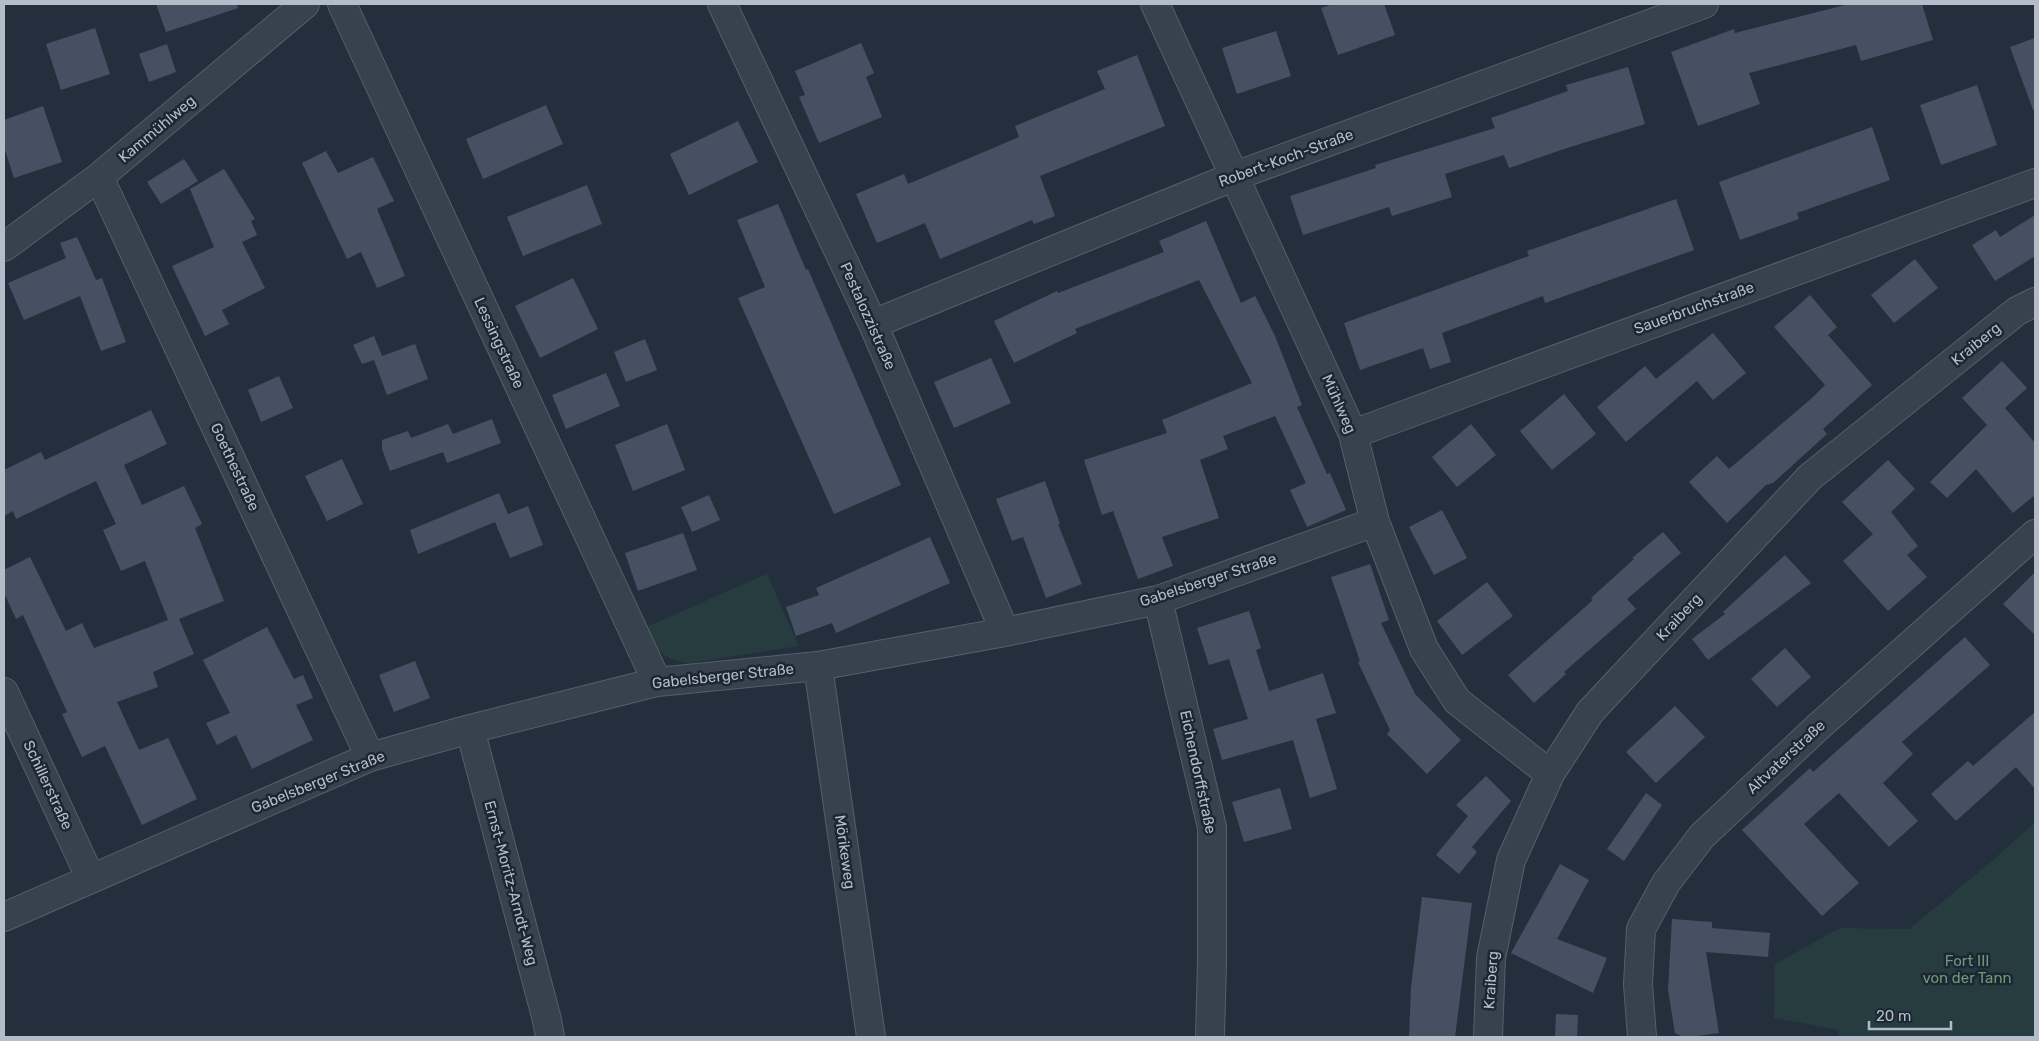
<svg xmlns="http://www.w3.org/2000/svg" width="2039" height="1041" font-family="Rubik,sans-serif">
	<rect width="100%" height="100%" fill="#242f3e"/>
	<path fill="#263c3f" d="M 767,574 L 799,646 L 690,663 C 661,660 658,651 646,627 Z
		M 2035,822 L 2035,1037 L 1839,1037 L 1839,1030 L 1774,1018 L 1775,964 L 1840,928 L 1909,929 L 1991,862 Z"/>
	<path fill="#455162" d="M 156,4 L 237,4 L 238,8 L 166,32 Z
		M 1333,4 L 1384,4 L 1395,35 L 1338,55 L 1321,8 Z
		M 1849,4 L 1922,4 L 1933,40 L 1861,61 L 1856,45 L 1749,73 L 1760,104 L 1698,126 L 1671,52 L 1734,29 L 1735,33 Z
		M 95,28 L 110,74 L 61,90 L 46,44 Z
		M 1276,31 L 1291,76 L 1237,94 L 1222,48 Z
		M 2035,38 L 2035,109 L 2033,110 L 2010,47 Z
		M 861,43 L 874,73 L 866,77 L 882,117 L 819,143 L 799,97 L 805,95 L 795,71 Z
		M 167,44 L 176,72 L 149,82 L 139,54 Z
		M 1137,55 L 1165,126 L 1040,176 L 1055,216 L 1034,224 L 1032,220 L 940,259 L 925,223 L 877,243 L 856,194 L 904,174 L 908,184 L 1019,137 L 1015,126 L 1105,89 L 1097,71 Z
		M 1628,67 L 1645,124 L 1567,148 L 1509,168 L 1504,155 L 1445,174 L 1452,197 L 1392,216 L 1389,207 L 1303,235 L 1290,196 L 1376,168 L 1375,165 L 1495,128 L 1491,118 L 1568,91 L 1566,85 Z
		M 1977,85 L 1997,145 L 1941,165 L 1920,105 Z
		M 546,105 L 563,144 L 483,179 L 466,139 Z
		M 43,106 L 62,162 L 14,178 L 4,147 L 4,120 Z
		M 738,121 L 758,162 L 689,195 L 670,154 Z
		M 1872,127 L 1890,180 L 1797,213 L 1799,219 L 1740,240 L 1719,182 Z
		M 326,151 L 338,173 L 373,157 L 394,201 L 377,209 L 405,276 L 377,288 L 361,252 L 347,259 L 302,163 Z
		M 184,159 L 198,181 L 161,204 L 147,182 Z
		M 224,169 L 255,219 L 251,221 L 257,235 L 242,242 L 265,288 L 222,310 L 229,324 L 205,336 L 172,266 L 214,247 L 190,189 Z
		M 587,185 L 602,224 L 523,256 L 507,217 Z
		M 1676,199 L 1694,250 L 1545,303 L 1543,296 L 1442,333 L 1451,362 L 1430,369 L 1423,348 L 1360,370 L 1344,323 L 1529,256 L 1527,251 Z
		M 778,204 L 806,270 L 808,269 L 901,485 L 834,514 L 738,298 L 765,287 L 737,220 Z
		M 2035,215 L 2035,256 L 1995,281 L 1972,245 L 1996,230 L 2000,237 Z
		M 1206,221 L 1241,303 L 1255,296 L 1275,336 L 1302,405 L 1297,407 L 1327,474 L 1330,473 L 1346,510 L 1307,527 L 1290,490 L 1306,483 L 1275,416 L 1223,436 L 1228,449 L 1200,460 L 1219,518 L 1162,537 L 1173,566 L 1138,579 L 1113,511 L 1102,515 L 1084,460 L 1167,433 L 1162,420 L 1252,383 L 1199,280 L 1075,329 L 1077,333 L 1014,363 L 994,321 L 1057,291 L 1058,293 L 1164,252 L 1159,241 Z
		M 77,237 L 96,280 L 102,278 L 126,342 L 101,351 L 80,296 L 24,320 L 8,283 L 66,258 L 60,243 Z
		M 1915,259 L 1938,288 L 1894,323 L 1871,295 Z
		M 573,278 L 598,329 L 540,358 L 515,306 Z
		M 1810,295 L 1837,327 L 1828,335 L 1872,385 L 1823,429 L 1827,434 L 1773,483 L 1766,485 L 1727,523 L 1689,482 L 1717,456 L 1729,469 L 1813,397 L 1825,385 L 1774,327 Z
		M 1713,333 L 1746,373 L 1713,400 L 1697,381 L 1626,442 L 1597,407 L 1645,366 L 1656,379 Z
		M 374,336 L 382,356 L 415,344 L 428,379 L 387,395 L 374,360 L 362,364 L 353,345 Z
		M 645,339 L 657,370 L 626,382 L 614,352 Z
		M 991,358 L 1011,403 L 954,428 L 934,382 Z
		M 2002,361 L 2027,388 L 2005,408 L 2035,443 L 2035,495 L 2013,513 L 1976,469 L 1947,498 L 1930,482 L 1987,425 L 1962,398 Z
		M 606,373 L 620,406 L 566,429 L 552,395 Z
		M 279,376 L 293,408 L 261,422 L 248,390 Z
		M 1564,394 L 1596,434 L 1552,470 L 1520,431 Z
		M 151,410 L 167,444 L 124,465 L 142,505 L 184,486 L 202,524 L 195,528 L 224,601 L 179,619 L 194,654 L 153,672 L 158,687 L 117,702 L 139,750 L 168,738 L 197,799 L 142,825 L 105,746 L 82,757 L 62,714 L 67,712 L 23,615 L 16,619 L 4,593 L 4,570 L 30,557 L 66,631 L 82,623 L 94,648 L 168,620 L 145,561 L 121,571 L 103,530 L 116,524 L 96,481 L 16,519 L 13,511 L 4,516 L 4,470 L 41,452 L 45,460 Z
		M 492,419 L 501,443 L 447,463 L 443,452 L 390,471 L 382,449 L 382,440 L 408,431 L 411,438 L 448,424 L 453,434 Z
		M 667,424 L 685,470 L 633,491 L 615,445 Z
		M 1471,424 L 1496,455 L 1457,487 L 1432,457 Z
		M 342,459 L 363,504 L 327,521 L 305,476 Z
		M 1888,460 L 1915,489 L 1891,512 L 1918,546 L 1907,555 L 1927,577 L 1888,611 L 1843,561 L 1873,534 L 1842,502 Z
		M 1045,481 L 1060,524 L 1058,524 L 1082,584 L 1046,598 L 1023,537 L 1012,541 L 996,499 Z
		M 499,493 L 508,514 L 528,506 L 543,545 L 510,558 L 495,522 L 418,554 L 410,530 Z
		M 709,495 L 720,520 L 692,532 L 681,507 Z
		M 1442,510 L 1467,558 L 1434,575 L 1409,527 Z
		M 1663,532 L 1681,553 L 1627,599 L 1636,609 L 1564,672 L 1566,674 L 1534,703 L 1508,675 L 1593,600 L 1591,598 L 1634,559 L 1632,558 Z
		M 683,533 L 697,570 L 638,591 L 625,553 Z
		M 930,537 L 950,583 L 836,633 L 832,623 L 796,636 L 786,607 L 819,595 L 816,588 Z
		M 1785,555 L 1811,583 L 1708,660 L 1692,639 L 1725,614 L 1723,612 Z
		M 1370,564 L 1389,620 L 1381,623 L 1415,694 L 1461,740 L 1427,774 L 1387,734 L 1390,730 L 1358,662 L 1360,661 L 1331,577 Z
		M 2035,572 L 2035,635 L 2003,604 Z
		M 1487,582 L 1513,616 L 1462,655 L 1437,621 Z
		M 1249,611 L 1261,648 L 1256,650 L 1269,691 L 1323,673 L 1336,713 L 1316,719 L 1337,789 L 1310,798 L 1293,740 L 1222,760 L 1213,729 L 1248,719 L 1229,659 L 1209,665 L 1197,628 Z
		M 267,627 L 294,679 L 303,675 L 313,698 L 296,705 L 313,740 L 252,769 L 236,735 L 217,745 L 206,723 L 230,713 L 203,660 Z
		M 1965,637 L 1990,665 L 1902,742 L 1913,754 L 1883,783 L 1918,821 L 1889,847 L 1839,793 L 1804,824 L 1859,883 L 1822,916 L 1742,830 L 1810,768 L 1813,772 Z
		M 1785,648 L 1811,677 L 1777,707 L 1751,679 Z
		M 415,661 L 430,698 L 394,712 L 379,675 Z
		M 1675,706 L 1705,737 L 1656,783 L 1626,752 Z
		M 2035,712 L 2035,789 L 2016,767 L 1956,821 L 1931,794 L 1968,761 L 1973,766 Z
		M 1486,776 L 1511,801 L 1472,847 L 1477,852 L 1459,874 L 1436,855 L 1468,816 L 1456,805 Z
		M 1280,788 L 1292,829 L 1244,842 L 1232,802 Z
		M 1646,793 L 1662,805 L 1624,861 L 1607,849 Z
		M 1560,864 L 1589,880 L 1557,939 L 1607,958 L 1593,993 L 1511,953 Z
		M 1422,897 L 1472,903 L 1455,1037 L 1409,1037 L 1411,987 Z
		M 1672,919 L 1712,922 L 1712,928 L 1770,933 L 1768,957 L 1706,952 L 1719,1033 L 1689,1037 L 1683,1037 L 1675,1033 L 1668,990 Z
		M 1556,1014 L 1578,1015 L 1577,1037 L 1555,1037 Z"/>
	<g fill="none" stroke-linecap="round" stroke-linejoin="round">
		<defs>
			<path id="street" d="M 342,4 L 657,682
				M 722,4 L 873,324 L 1005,632
				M 1155,4 L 1353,434 L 1375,522 L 1424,649 L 1457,701 L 1550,774
				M 99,177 L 370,757
				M 4,247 L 99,177 L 305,4
				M 873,324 L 1235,176 L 1704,4
				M 1353,434 L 2035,183
				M 1158,600 L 1212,827 L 1212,962 L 1210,1037
				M 818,666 L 871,1037
				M 4,692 L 91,879
				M 470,729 L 547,1020 L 550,1037
				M 4,917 L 370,757 L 470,729 L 657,682 L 818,666 L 1005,632 L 1158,600 L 1375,522
				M 1488,1037 L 1491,958 L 1511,860 L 1550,774 L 1590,712 L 1810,477 L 2017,311 L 2035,302
				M 1642,1037 L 1638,984 L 1641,929 L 1666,883 L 1702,836 L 1819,726 L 2035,534"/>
		</defs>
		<use href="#street" stroke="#565f6c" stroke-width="30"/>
		<use href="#street" stroke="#38414e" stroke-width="28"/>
	</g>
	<g text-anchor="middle" stroke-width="5" stroke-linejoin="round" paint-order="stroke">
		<g font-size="15" fill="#b4bcc9" stroke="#1d2633">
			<text transform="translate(157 129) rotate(-40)" y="5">Kammühlweg</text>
			<text transform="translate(1286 158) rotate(-20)" y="5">Robert-Koch-Straße</text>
			<text transform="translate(1694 308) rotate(-20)" y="5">Sauerbruchstraße</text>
			<text transform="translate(868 316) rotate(66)" y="5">Pestalozzistraße</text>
			<text transform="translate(499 343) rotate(65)" y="5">Lessingstraße</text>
			<text transform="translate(1976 344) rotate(-39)" y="5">Kraiberg</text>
			<text transform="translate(1339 404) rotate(66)" y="5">Mühlweg</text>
			<text transform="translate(235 467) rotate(65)" y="5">Goethestraße</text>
			<text transform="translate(1208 580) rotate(-18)" y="5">Gabelsberger Straße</text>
			<text transform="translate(1679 617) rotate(-47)" y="5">Kraiberg</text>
			<text transform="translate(723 676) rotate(-6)" y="5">Gabelsberger Straße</text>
			<text transform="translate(1786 757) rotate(-43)" y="5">Altvaterstraße</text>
			<text transform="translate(1198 772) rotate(78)" y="5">Eichendorffstraße</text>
			<text transform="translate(318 782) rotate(-22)" y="5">Gabelsberger Straße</text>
			<text transform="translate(48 785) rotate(65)" y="5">Schillerstraße</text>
			<text transform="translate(845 852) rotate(82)" y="5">Mörikeweg</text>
			<text transform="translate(511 883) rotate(75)" y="5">Ernst-Moritz-Arndt-Weg</text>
			<text transform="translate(1491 980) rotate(-86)" y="5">Kraiberg</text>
		</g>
		<g font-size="15" fill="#6b9a76" stroke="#1d2633">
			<text x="1967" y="966">Fort III<tspan x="1967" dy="17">von der Tann</tspan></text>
		</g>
	</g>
	<rect width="2039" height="1041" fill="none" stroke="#b4bcc9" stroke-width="10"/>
	<path d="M1869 1021v8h82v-8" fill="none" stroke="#b4bcc9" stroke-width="2.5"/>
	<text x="1876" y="1021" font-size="15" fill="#b4bcc9" stroke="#1d2633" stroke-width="4" paint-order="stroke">20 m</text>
</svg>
